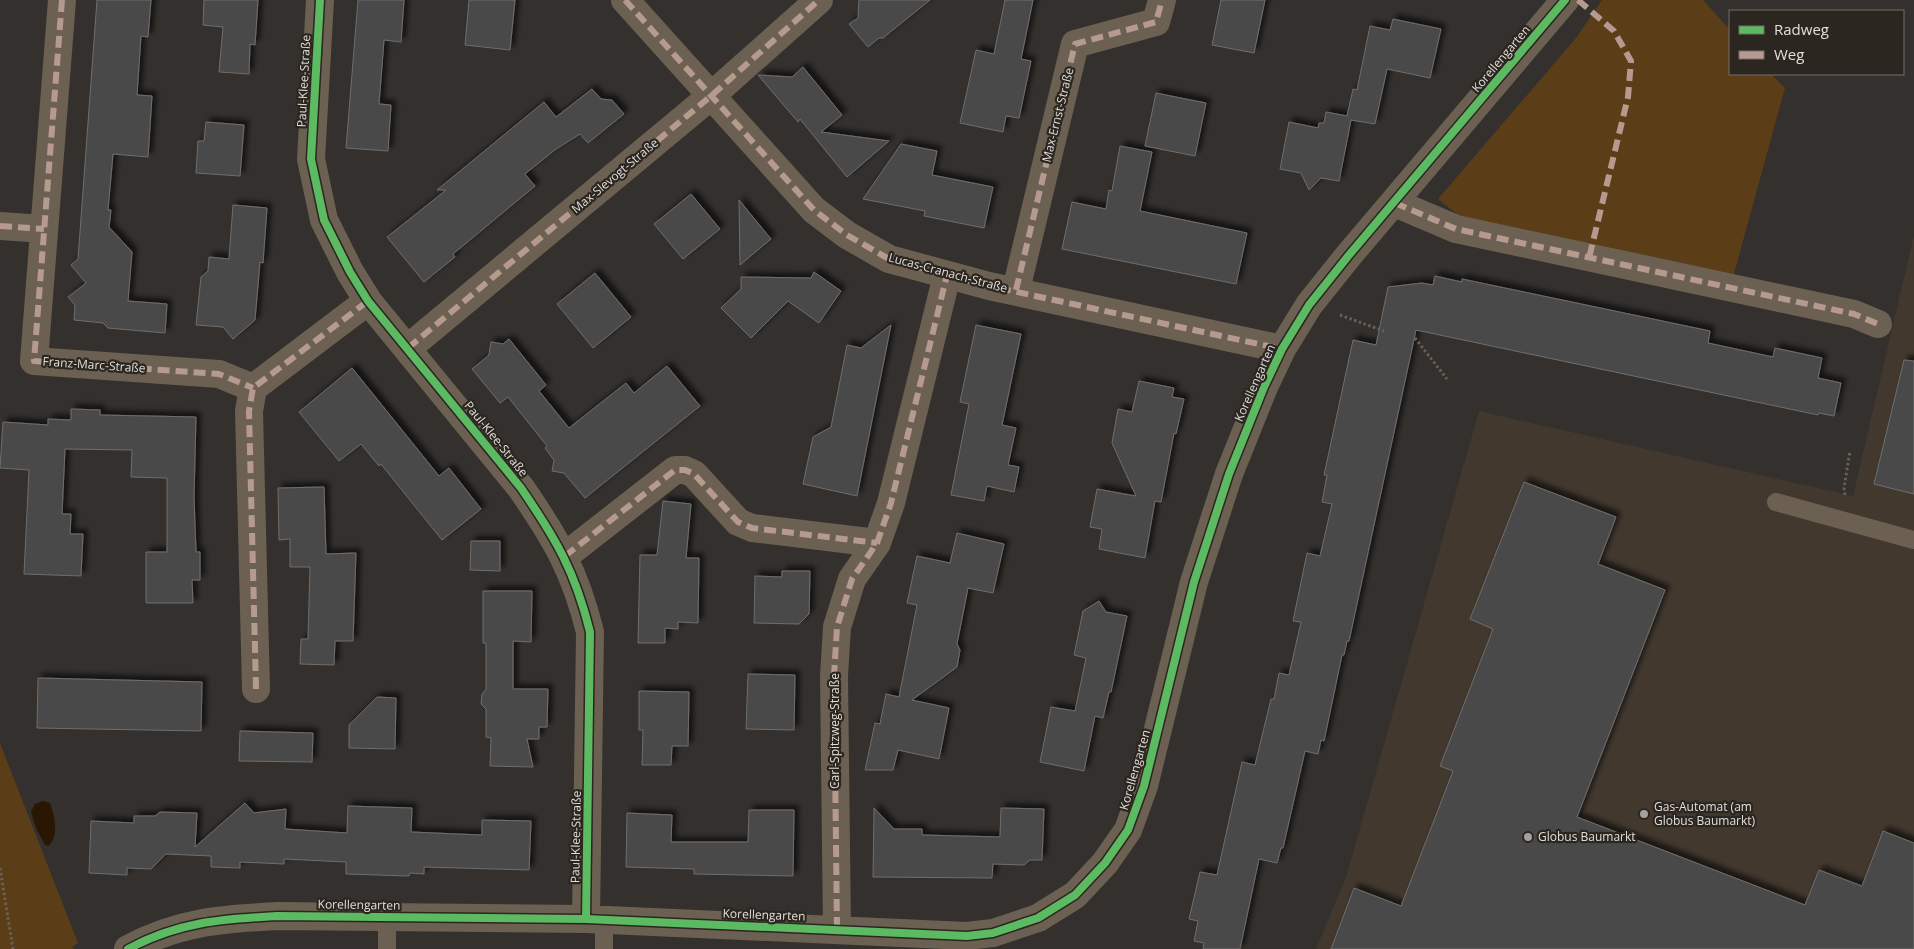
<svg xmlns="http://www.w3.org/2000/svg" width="1914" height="949" font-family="'Open Sans',sans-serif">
	<defs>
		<filter id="shadow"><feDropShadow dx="4.5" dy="-4.5" stdDeviation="2.5" flood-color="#0009"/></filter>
	</defs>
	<rect width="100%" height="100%" fill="#33302d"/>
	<path fill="#42382e" d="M 1914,235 L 1914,949 L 1316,949 L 1346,877 L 1479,411 L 1853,496 Z"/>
	<path fill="#5b3d17" d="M 1602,0 L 1703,0 L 1730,30 L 1730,74 L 1771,74 L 1785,88 L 1732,281 L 1467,222 L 1438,199 L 1576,38 Z
		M 0,743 L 78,943 L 72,947 L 74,949 L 0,949 Z"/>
	<path fill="#291704" d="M 43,801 L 50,803 C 54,815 60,837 48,846 L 45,845 L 36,828 L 31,812 L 35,804 Z"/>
	<path fill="#4a4949" stroke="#6e6e6e" filter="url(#shadow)" d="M 97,0 L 151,0 L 148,37 L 141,36 L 137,95 L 152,96 L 148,157 L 113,154 L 108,210 L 111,210 L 109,227 L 132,252 L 128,301 L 167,304 L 165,333 L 108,328 L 103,323 L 74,320 L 75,305 L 68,297 L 86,283 L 71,265 L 78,259 Z
		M 204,0 L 258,0 L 255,45 L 250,44 L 249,74 L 219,72 L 223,27 L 203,25 Z
		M 358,0 L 404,0 L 401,42 L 384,40 L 379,104 L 391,105 L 388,151 L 346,148 Z
		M 469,0 L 515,0 L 510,50 L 465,45 Z
		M 859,0 L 930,0 L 883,38 L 879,38 L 868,47 L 849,24 L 858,18 Z
		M 1005,0 L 1033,0 L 1021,59 L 1031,61 L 1019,118 L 1006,116 L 1003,132 L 960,123 L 976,50 L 994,54 Z
		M 1221,0 L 1265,0 L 1254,53 L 1212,45 Z
		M 1393,19 L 1441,29 L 1430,78 L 1387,69 L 1375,124 L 1351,120 L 1339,181 L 1321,178 L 1309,190 L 1301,173 L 1280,169 L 1289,122 L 1318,128 L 1319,123 L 1324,123 L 1326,112 L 1347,116 L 1353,89 L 1357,90 L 1370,26 L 1390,30 Z
		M 803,67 L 842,115 L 821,132 L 889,141 L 847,177 L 800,119 L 798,122 L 758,75 L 792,77 Z
		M 592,89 L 601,99 L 612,100 L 624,114 L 588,143 L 580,134 L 556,149 L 525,174 L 535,186 L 453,254 L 455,257 L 424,282 L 387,237 L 446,190 L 437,190 L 544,102 L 556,117 Z
		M 1156,93 L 1206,103 L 1195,156 L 1145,146 Z
		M 206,122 L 244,125 L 240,176 L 196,173 L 198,141 L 204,141 Z
		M 901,144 L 937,151 L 932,175 L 993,187 L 984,228 L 924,216 L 925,211 L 863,199 Z
		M 1120,146 L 1152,152 L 1140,211 L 1247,233 L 1236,284 L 1062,249 L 1072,202 L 1106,209 L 1109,190 L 1112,191 Z
		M 691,194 L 720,229 L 683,259 L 654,224 Z
		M 739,200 L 771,239 L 740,265 Z
		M 233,205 L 267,208 L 263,263 L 260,262 L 255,320 L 233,339 L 223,327 L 196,325 L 201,277 L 208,271 L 209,257 L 229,259 Z
		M 814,272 L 841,291 L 819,323 L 788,301 L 751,338 L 721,308 L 741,289 L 741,277 L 811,278 Z
		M 595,273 L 631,317 L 593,348 L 557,304 Z
		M 1435,276 L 1462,282 L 1462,279 L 1710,331 L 1708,343 L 1773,357 L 1775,348 L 1822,358 L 1818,378 L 1841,383 L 1834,416 L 1819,413 L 1818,415 L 1416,330 L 1349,641 L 1347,641 L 1344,655 L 1342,655 L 1324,741 L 1321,740 L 1318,754 L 1305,751 L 1283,848 L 1281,848 L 1277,863 L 1259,859 L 1240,949 L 1203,949 L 1204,943 L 1194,941 L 1198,921 L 1189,919 L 1200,872 L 1217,875 L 1242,762 L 1255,765 L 1271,699 L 1274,699 L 1279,673 L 1289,675 L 1301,622 L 1293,621 L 1307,553 L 1320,556 L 1332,504 L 1322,502 L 1327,475 L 1324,475 L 1353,340 L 1376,345 L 1388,287 L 1422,283 L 1433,285 Z
		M 891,325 L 857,496 L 803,484 L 813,437 L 831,427 L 847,345 L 861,348 Z
		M 976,325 L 1021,334 L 1002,425 L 1016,428 L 1008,465 L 1019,467 L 1014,492 L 987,486 L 984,501 L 951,495 L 969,404 L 960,402 Z
		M 509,339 L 546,385 L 539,391 L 569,428 L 626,383 L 634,393 L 667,366 L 700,406 L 585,498 L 564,473 L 552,471 L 554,460 L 545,448 L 547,446 L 508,397 L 500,403 L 472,369 L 489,355 L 491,342 L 503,344 Z
		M 1904,360 L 1914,361 L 1914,494 L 1874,484 Z
		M 352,368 L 439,476 L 449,468 L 481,509 L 442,540 L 381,464 L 379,466 L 361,444 L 339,461 L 299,412 Z
		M 1139,381 L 1174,388 L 1172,397 L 1184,399 L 1176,434 L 1174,433 L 1161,502 L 1155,501 L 1145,558 L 1099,549 L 1102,529 L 1090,527 L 1097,489 L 1136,496 L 1112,443 L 1118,409 L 1132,412 Z
		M 71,409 L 100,410 L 100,415 L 196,417 L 194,497 L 196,552 L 200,552 L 200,580 L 192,580 L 193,603 L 146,603 L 146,552 L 167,552 L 167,478 L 131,477 L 132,450 L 65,449 L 62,514 L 71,514 L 70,534 L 83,534 L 81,576 L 24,574 L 29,470 L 0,468 L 3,422 L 48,425 L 48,419 L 71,420 Z
		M 1524,482 L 1616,517 L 1598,564 L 1665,590 L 1577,817 L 1805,905 L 1819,870 L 1862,886 L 1883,831 L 1914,843 L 1914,949 L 1331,949 L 1354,888 L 1401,906 L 1453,771 L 1440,766 L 1493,629 L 1470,619 Z
		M 324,487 L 326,554 L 356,553 L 353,641 L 335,641 L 334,665 L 300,664 L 301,639 L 308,639 L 310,567 L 290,567 L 290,539 L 279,540 L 278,488 Z
		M 663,501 L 691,504 L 686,558 L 699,558 L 698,623 L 678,622 L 678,629 L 665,628 L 665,643 L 638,643 L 640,555 L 657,555 Z
		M 957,533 L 1004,544 L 993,593 L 968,588 L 957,644 L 960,650 L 957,667 L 912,700 L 949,708 L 939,759 L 898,750 L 893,770 L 865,770 L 875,723 L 880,724 L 886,694 L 899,697 L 917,605 L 907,603 L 917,556 L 950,563 Z
		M 471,541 L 500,541 L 500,571 L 470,570 Z
		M 782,571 L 810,571 L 809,614 L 799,624 L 754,623 L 755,576 L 782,577 Z
		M 483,591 L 532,591 L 531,642 L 513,641 L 513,689 L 548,689 L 547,727 L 539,727 L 539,739 L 527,739 L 533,767 L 490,766 L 491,738 L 486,737 L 486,709 L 481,704 L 482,694 L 486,689 L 486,643 L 483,643 Z
		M 1099,601 L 1106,612 L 1127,616 L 1111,692 L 1109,692 L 1103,718 L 1095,716 L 1084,771 L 1040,762 L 1051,707 L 1075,711 L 1086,658 L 1074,655 L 1083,611 Z
		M 748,674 L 795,675 L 794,730 L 746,729 Z
		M 38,678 L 202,682 L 201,731 L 37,728 Z
		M 639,691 L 689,692 L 688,746 L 672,746 L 671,765 L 642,765 L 643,730 L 639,730 Z
		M 377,697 L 396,698 L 395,749 L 349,748 L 349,725 Z
		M 240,731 L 313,733 L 312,762 L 239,761 Z
		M 245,803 L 254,813 L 286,809 L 285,829 L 347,833 L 348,806 L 412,808 L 411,832 L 482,835 L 482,820 L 531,821 L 529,870 L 424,867 L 424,874 L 410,873 L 409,876 L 346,874 L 346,862 L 284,859 L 284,864 L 240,862 L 240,868 L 211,867 L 211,856 L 166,854 L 151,869 L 127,868 L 127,875 L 89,873 L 91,821 L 134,823 L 134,816 L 155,816 L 160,812 L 197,813 L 195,847 Z
		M 874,808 L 894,829 L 922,829 L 922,835 L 1000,837 L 1001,808 L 1044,809 L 1042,860 L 1030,860 L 1024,865 L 993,864 L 992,878 L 873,877 Z
		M 749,810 L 794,810 L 793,876 L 694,874 L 694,869 L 626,867 L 627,813 L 672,815 L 671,842 L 748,842 Z"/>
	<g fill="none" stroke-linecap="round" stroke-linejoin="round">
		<path stroke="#696057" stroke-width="3" stroke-dasharray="2.5 2.5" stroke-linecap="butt" d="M 1340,315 L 1384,331
			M 1415,338 L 1447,379
			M 1845,495 L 1844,488 L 1850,451
			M 0,868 L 13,949"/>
		<path stroke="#6b6051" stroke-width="18" d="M 1776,502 L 1914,540
			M 387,917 L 387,949
			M 604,949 L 604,920"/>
		<path stroke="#6b6051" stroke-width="28" d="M 62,0 L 34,361 L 219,374 L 253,388
			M 320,0 L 311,159 L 324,220 L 350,272 L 368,301 L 521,488 C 556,539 575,571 590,632 L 586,919
			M 625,0 L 814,210 L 847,235 L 889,259 L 989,286 L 1282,349
			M 1395,203 L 1456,229 L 1854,314 L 1878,324
			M 0,226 L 44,229
			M 1016,290 L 1075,44 L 1156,22 L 1162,0
			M 408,348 L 711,96 L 819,0
			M 565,556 L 675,470 L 685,470 L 694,474 L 738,522 L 752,528 L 877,543
			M 256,689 L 249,411 L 253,388 L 368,301
			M 837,929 L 834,676 L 837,627 L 852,579 L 877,543 L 891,503 L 947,275
			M 128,949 C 178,922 221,919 277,916 L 586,919 L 967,936 L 993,933 L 1038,918 L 1075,895 L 1105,863 L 1128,830 L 1144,786 L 1194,582 L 1229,474 L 1264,387 L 1282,349 L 1309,305 L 1349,255 L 1565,0"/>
		<path stroke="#b69a8f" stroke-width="6" stroke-dasharray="12 6" stroke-linecap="butt" d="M 62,0 L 34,361 L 219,374 L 253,388
			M 625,0 L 814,210 L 847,235 L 889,259 L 989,286 L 1282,349
			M 1578,0 L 1614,31 L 1631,61 L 1628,97 L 1589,258
			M 1395,203 L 1456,229 L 1854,314 L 1878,324
			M 0,226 L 44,229
			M 1016,290 L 1075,44 L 1156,22 L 1162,0
			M 408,348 L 711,96 L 819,0
			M 565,556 L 675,470 L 685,470 L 694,474 L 738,522 L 752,528 L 877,543
			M 256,689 L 249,411 L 253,388 L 368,301
			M 837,929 L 834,676 L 837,627 L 852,579 L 877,543 L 891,503 L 947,275"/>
		<defs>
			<path id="cycleway" d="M 320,0 L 311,159 L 324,220 L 350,272 L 368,301 L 521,488 C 556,539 575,571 590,632 L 586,919
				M 128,949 C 178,922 221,919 277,916 L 586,919 L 967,936 L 993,933 L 1038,918 L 1075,895 L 1105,863 L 1128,830 L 1144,786 L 1194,582 L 1229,474 L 1264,387 L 1282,349 L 1309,305 L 1349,255 L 1565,0"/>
		</defs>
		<use href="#cycleway" stroke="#2c2620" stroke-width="11"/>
		<use href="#cycleway" stroke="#5cba63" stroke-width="8"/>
	</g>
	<g fill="#a4a09d" stroke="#2c2620" stroke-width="2">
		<circle cx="1644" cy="814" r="5"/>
		<circle cx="1528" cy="837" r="5"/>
	</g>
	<g text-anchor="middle" stroke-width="4.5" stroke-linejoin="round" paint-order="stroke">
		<g font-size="12" fill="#e1ddd9" stroke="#2c2620">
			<text transform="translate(1501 59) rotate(-50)" y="4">Korellengarten</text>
			<text transform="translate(304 81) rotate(-87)" y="4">Paul-Klee-Straße</text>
			<text transform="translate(1058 115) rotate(-76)" y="4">Max-Ernst-Straße</text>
			<text transform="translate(615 176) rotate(-40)" y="4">Max-Slevogt-Straße</text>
			<text transform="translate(948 273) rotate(15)" y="4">Lucas-Cranach-Straße</text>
			<text transform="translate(94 365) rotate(4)" y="4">Franz-Marc-Straße</text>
			<text transform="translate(1255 383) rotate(-66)" y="4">Korellengarten</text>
			<text transform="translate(496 439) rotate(51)" y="4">Paul-Klee-Straße</text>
			<text transform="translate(835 731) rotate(-90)" y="4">Carl-Spitzweg-Straße</text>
			<text transform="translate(1135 770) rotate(-74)" y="4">Korellengarten</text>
			<text transform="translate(576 837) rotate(-89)" y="4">Paul-Klee-Straße</text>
			<text transform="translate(359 905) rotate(1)" y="4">Korellengarten</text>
			<text transform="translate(764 915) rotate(2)" y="4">Korellengarten</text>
		</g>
		<g font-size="12" fill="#e1ddd9" stroke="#2c2620" text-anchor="start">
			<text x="1654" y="811">Gas-Automat (am<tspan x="1654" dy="14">Globus Baumarkt)</tspan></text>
			<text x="1538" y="841">Globus Baumarkt</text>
		</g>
	</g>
	<rect x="1729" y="10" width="175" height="65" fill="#2c2620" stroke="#746f6a"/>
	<rect x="1739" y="26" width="25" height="8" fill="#5cba63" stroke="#746f6a"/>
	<text x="1774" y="35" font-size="15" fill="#e1ddd9">Radweg</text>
	<rect x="1739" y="51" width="25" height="8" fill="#b69a8f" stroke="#746f6a"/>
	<text x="1774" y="60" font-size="15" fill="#e1ddd9">Weg</text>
</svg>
